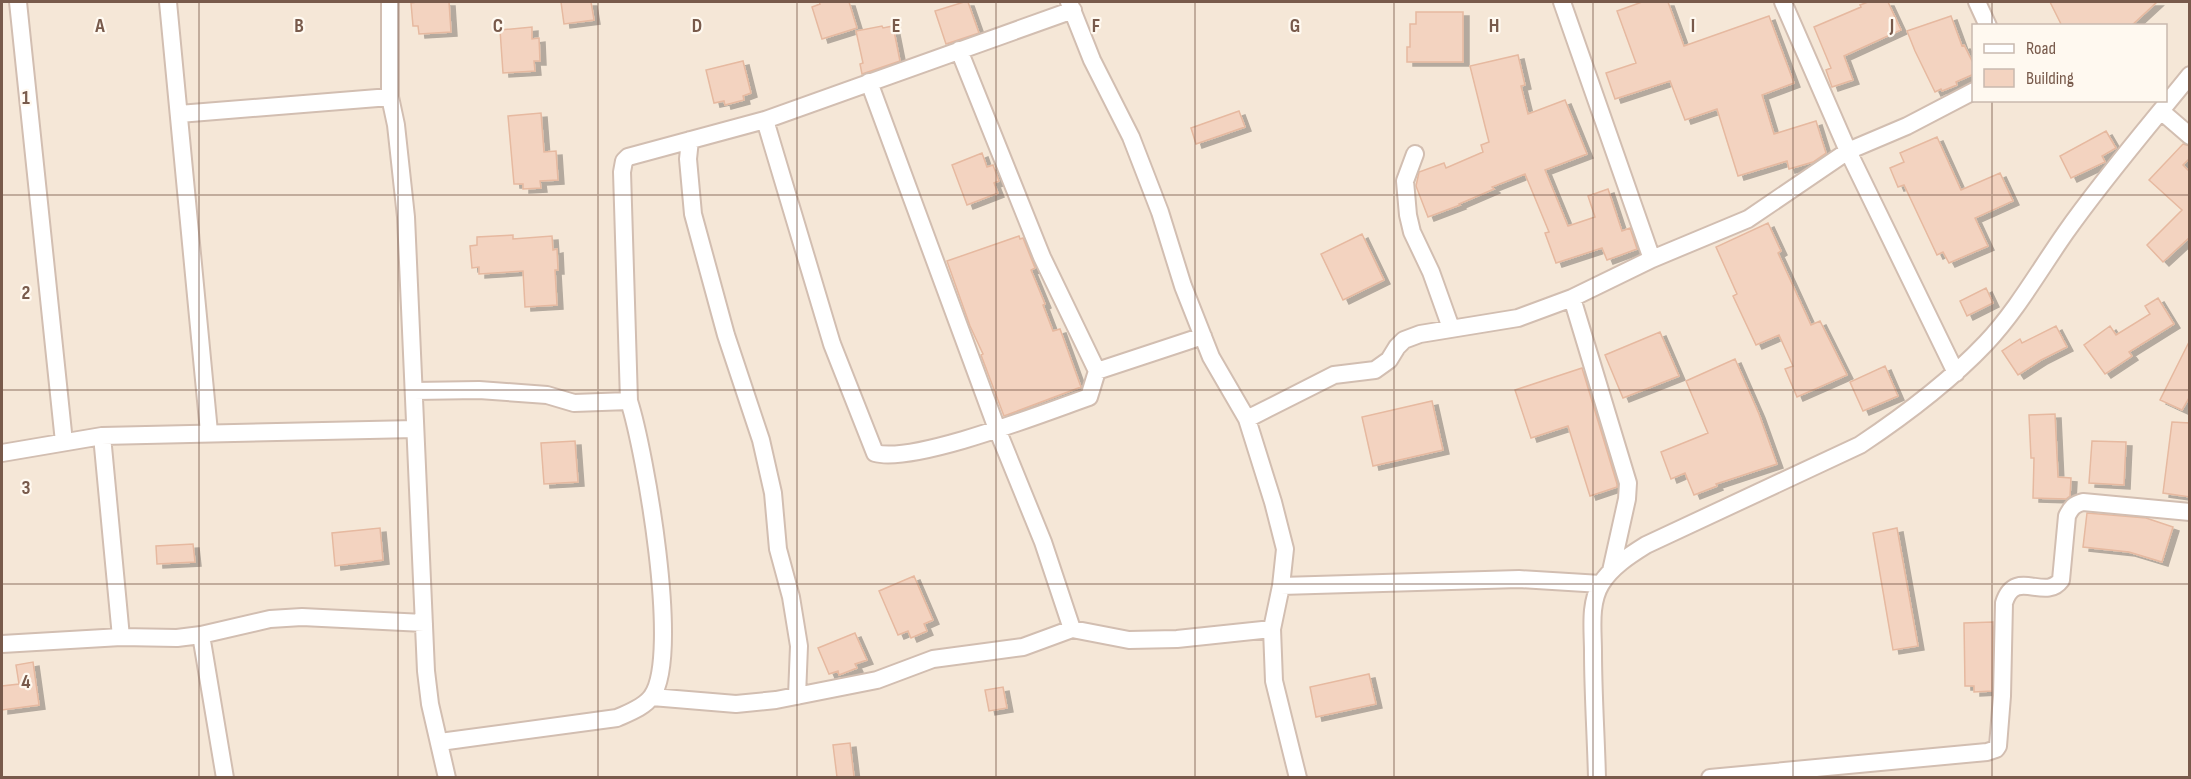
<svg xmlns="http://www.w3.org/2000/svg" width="2191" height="779" font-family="'Sofia Sans Condensed',sans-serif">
	<defs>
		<filter id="shadow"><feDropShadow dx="6" dy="4" stdDeviation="0" flood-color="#0004"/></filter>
	</defs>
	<rect width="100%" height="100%" fill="#fdf5e9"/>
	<path fill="#f5e7d7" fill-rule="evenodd" d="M 2,2 L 2189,2 L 2189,777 L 2,777 ZM 1974,26 L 2166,26 L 2166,100 L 1974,100 Z"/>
	<path fill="#f3d3c0" stroke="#e6b9a0" stroke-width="1.5" filter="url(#shadow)" d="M 417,2 L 449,2 L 451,32 L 419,34 L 418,26 L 413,26 L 411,3 Z
		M 561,2 L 591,2 L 594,20 L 564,24 Z
		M 819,2 L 849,2 L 857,28 L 822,39 L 812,7 L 820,4 Z
		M 964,2 L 968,2 L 979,33 L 946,44 L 935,11 Z
		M 1642,2 L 1668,2 L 1684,46 L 1769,16 L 1794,83 L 1762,95 L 1774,134 L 1816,121 L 1826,153 L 1813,162 L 1789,169 L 1787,161 L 1738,176 L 1717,109 L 1685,120 L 1670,81 L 1615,99 L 1606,73 L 1636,63 L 1617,11 Z
		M 1868,2 L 1888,2 L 1901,30 L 1844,56 L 1853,80 L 1832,87 L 1826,70 L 1831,68 L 1814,27 L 1861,7 L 1860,5 Z
		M 2050,2 L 2157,2 L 2131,26 L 2062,26 Z
		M 1416,12 L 1463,12 L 1463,62 L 1407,62 L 1407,47 L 1410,47 L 1410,24 L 1416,24 Z
		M 1951,16 L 1962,46 L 1964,45 L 1974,65 L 1974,74 L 1956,82 L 1957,85 L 1942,91 L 1941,89 L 1935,92 L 1915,51 L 1907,31 Z
		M 882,26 L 883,28 L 893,26 L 900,61 L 862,74 L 860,64 L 863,63 L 856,31 Z
		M 532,27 L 532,39 L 539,38 L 540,61 L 534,61 L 535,71 L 503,73 L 500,30 Z
		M 1518,55 L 1525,85 L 1521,86 L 1528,114 L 1565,100 L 1587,154 L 1545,170 L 1568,226 L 1595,217 L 1588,196 L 1608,189 L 1622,231 L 1630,228 L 1637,249 L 1607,260 L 1602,248 L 1556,263 L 1545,233 L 1549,232 L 1525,174 L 1492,187 L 1494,189 L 1459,204 L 1460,205 L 1428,217 L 1416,186 L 1419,172 L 1444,163 L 1446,168 L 1483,152 L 1481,145 L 1489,142 L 1470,66 Z
		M 743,61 L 751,93 L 743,96 L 744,100 L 725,105 L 724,101 L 714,103 L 706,70 Z
		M 1239,111 L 1245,127 L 1196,144 L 1191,128 Z
		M 541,113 L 544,152 L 556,151 L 558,180 L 540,181 L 541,188 L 523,189 L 523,184 L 514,184 L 508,116 Z
		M 2106,131 L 2116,148 L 2102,156 L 2105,162 L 2071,178 L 2060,156 Z
		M 1937,137 L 1961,190 L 2000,173 L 2013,201 L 1975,218 L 1988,246 L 1949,263 L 1943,252 L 1937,255 L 1904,185 L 1898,187 L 1890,168 L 1904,162 L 1900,153 Z
		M 2183,144 L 2190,146 L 2190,158 L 2183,165 L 2190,172 L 2190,237 L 2163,262 L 2147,245 L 2182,210 L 2149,180 Z
		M 982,153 L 987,167 L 993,165 L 999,181 L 994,183 L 998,193 L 967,205 L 952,165 Z
		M 1768,223 L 1781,251 L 1778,253 L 1811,325 L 1820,321 L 1847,375 L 1797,397 L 1785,369 L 1793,366 L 1779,335 L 1756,345 L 1733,296 L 1737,294 L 1716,247 Z
		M 1362,234 L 1384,280 L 1343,300 L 1321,254 Z
		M 513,235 L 513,239 L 552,236 L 553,250 L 557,249 L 558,270 L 555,270 L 557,305 L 525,307 L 523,271 L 479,274 L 479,267 L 472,268 L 470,246 L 477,245 L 477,237 Z
		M 1019,236 L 1020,239 L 1023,238 L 1035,268 L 1031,270 L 1045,304 L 1043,305 L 1053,331 L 1060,329 L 1081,387 L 1004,416 L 981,355 L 983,354 L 970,326 L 947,261 Z
		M 1986,288 L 1993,303 L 1967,316 L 1960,301 Z
		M 2158,298 L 2174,324 L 2129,352 L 2132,356 L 2105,374 L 2084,345 L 2110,326 L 2116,335 L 2150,314 L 2145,306 Z
		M 2056,326 L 2067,347 L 2041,360 L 2018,375 L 2002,351 L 2020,339 L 2022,343 Z
		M 1660,332 L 1679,376 L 1623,398 L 1605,355 Z
		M 2190,340 L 2190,396 L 2182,410 L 2160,400 Z
		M 1735,359 L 1759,414 L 1777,464 L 1716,484 L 1717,486 L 1694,495 L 1685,473 L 1671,479 L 1661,452 L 1708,433 L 1686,381 Z
		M 1885,366 L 1898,396 L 1863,411 L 1850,382 Z
		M 1582,368 L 1617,484 L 1617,487 L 1590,496 L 1568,426 L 1531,438 L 1515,390 Z
		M 1432,401 L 1443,450 L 1373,466 L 1362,417 Z
		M 2055,414 L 2058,477 L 2071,478 L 2070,496 L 2066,499 L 2033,498 L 2034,458 L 2031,458 L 2029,415 Z
		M 2172,422 L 2190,423 L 2190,497 L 2163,493 Z
		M 575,441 L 578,482 L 544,484 L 541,443 Z
		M 2092,441 L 2126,442 L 2124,485 L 2089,483 Z
		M 2087,513 L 2146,518 L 2173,527 L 2162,562 L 2129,552 L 2083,547 Z
		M 380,528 L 383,560 L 335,566 L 332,533 Z
		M 1897,528 L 1918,646 L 1893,650 L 1873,533 Z
		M 193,544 L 195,562 L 157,564 L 156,546 Z
		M 914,576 L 933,620 L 924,624 L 927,631 L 911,638 L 908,631 L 898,635 L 879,591 Z
		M 1993,622 L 1992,691 L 1974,692 L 1974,686 L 1965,686 L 1964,623 Z
		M 855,633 L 867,660 L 855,664 L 857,668 L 839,675 L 838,671 L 829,674 L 818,648 Z
		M 33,662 L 39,705 L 2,710 L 2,686 L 19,684 L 16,665 Z
		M 1369,674 L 1376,704 L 1316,717 L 1310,687 Z
		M 1003,687 L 1007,708 L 989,711 L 985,690 Z
		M 850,743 L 854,777 L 837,777 L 833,745 Z"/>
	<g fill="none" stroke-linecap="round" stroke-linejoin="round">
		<defs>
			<path id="minor" d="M 18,2 L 64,442
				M 168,2 L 209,432
				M 390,2 L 390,97 L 396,125 L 406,217 L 426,671 L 430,704 L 447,778
				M 1069,2 L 1092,60 L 1131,137 L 1160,212 L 1183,286 L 1211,357 L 1247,419 L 1273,502 L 1285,549 L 1281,586 L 1272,629 L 1274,681 L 1298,778
				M 1562,2 L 1652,259
				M 1783,2 L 1848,151 L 1956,373
				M 1977,2 L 1988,26
				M 959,50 L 1042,257 L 1097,371 L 1203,336
				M 869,82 L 997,429 L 1043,542 L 1072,629
				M 2161,111 L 2190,136
				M 179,114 L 390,97
				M 765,120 L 832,344 L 875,453 C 914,464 1046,412 1089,397 L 1097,371
				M 690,140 L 688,159 L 693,214 L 726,335 L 761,440 L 773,493 L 778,549 L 791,597 L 799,646 L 797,696
				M 1415,154 L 1405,181 L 1408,215 L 1412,232 L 1431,272 L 1451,328
				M 414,391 L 479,390 L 547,395 L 574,403 L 629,401 C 645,451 681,655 652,696 C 645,707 628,713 617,718 L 440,742
				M 629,401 L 622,172 L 624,161 L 628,157 L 765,120 L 1073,10
				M 1247,419 L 1334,375 L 1375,370 L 1389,360 L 1397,347 L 1404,340 L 1420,334 L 1518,318 L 1572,298
				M 102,436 L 121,637
				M 2,453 L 102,436 L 415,429
				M 1611,571 L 1627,499 L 1628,483 L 1572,298 L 1652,259 L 1748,219 L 1848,151 L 1907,126 L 1974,91
				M 1281,586 L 1519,579 L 1601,584
				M 201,635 L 270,619 L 302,617 L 424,623
				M 2,644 L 121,637 L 177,638 L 201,635 L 225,778
				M 652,697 L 736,704 L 776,700 L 877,680 L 933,659 L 1023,647 L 1072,629 L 1129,640 L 1177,639 L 1272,629
				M 1597,778 C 1596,736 1593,694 1593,652 C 1593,630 1589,604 1601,584 C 1611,567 1630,555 1646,545 L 1860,445 C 1905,415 1949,382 1986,343 C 2017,310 2040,269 2066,232 C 2104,178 2148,127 2190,75
				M 1710,778 L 1987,752 L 1996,749 L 1998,746 L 2002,696 L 2004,603 C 2015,567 2045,602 2061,580 L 2067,516 C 2071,508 2074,504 2083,502 L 2190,512"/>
		</defs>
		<use href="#minor" stroke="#d2beb1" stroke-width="20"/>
		<use href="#minor" stroke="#fff" stroke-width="16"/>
	</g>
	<path fill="none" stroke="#785a4b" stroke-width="1.5" stroke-opacity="0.55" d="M 199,2 L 199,778M 398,2 L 398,778M 598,2 L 598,778M 797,2 L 797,778M 996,2 L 996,778M 1195,2 L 1195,778M 1394,2 L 1394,778M 1593,2 L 1593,778M 1793,2 L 1793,778M 1992,2 L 1992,26M 1992,100 L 1992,778M 2,195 L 2190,195M 2,390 L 2190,390M 2,584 L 2190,584"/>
	<g font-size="20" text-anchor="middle" font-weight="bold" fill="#785a4b" stroke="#fff9f0" stroke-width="4.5" stroke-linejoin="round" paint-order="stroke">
		<text x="100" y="32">A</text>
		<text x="299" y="32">B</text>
		<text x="498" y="32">C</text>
		<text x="697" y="32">D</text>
		<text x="896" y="32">E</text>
		<text x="1096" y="32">F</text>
		<text x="1295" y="32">G</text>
		<text x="1494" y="32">H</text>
		<text x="1693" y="32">I</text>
		<text x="1892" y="32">J</text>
		<text x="26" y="104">1</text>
		<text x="26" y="299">2</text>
		<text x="26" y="494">3</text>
		<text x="26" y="688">4</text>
	</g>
	<rect width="2191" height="779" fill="none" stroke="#785a4b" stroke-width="6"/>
	<rect x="1972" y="24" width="195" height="78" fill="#fff9f0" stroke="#c9b9ae" stroke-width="1.5"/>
	<rect x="1984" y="44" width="30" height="9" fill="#ffffff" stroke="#c9b9ae" stroke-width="1.5"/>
	<text x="2026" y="54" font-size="18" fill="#785a4b">Road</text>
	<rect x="1984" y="69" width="30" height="18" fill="#f3d3c0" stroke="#c9b9ae" stroke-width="1.5"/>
	<text x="2026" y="84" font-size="18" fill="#785a4b">Building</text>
</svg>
